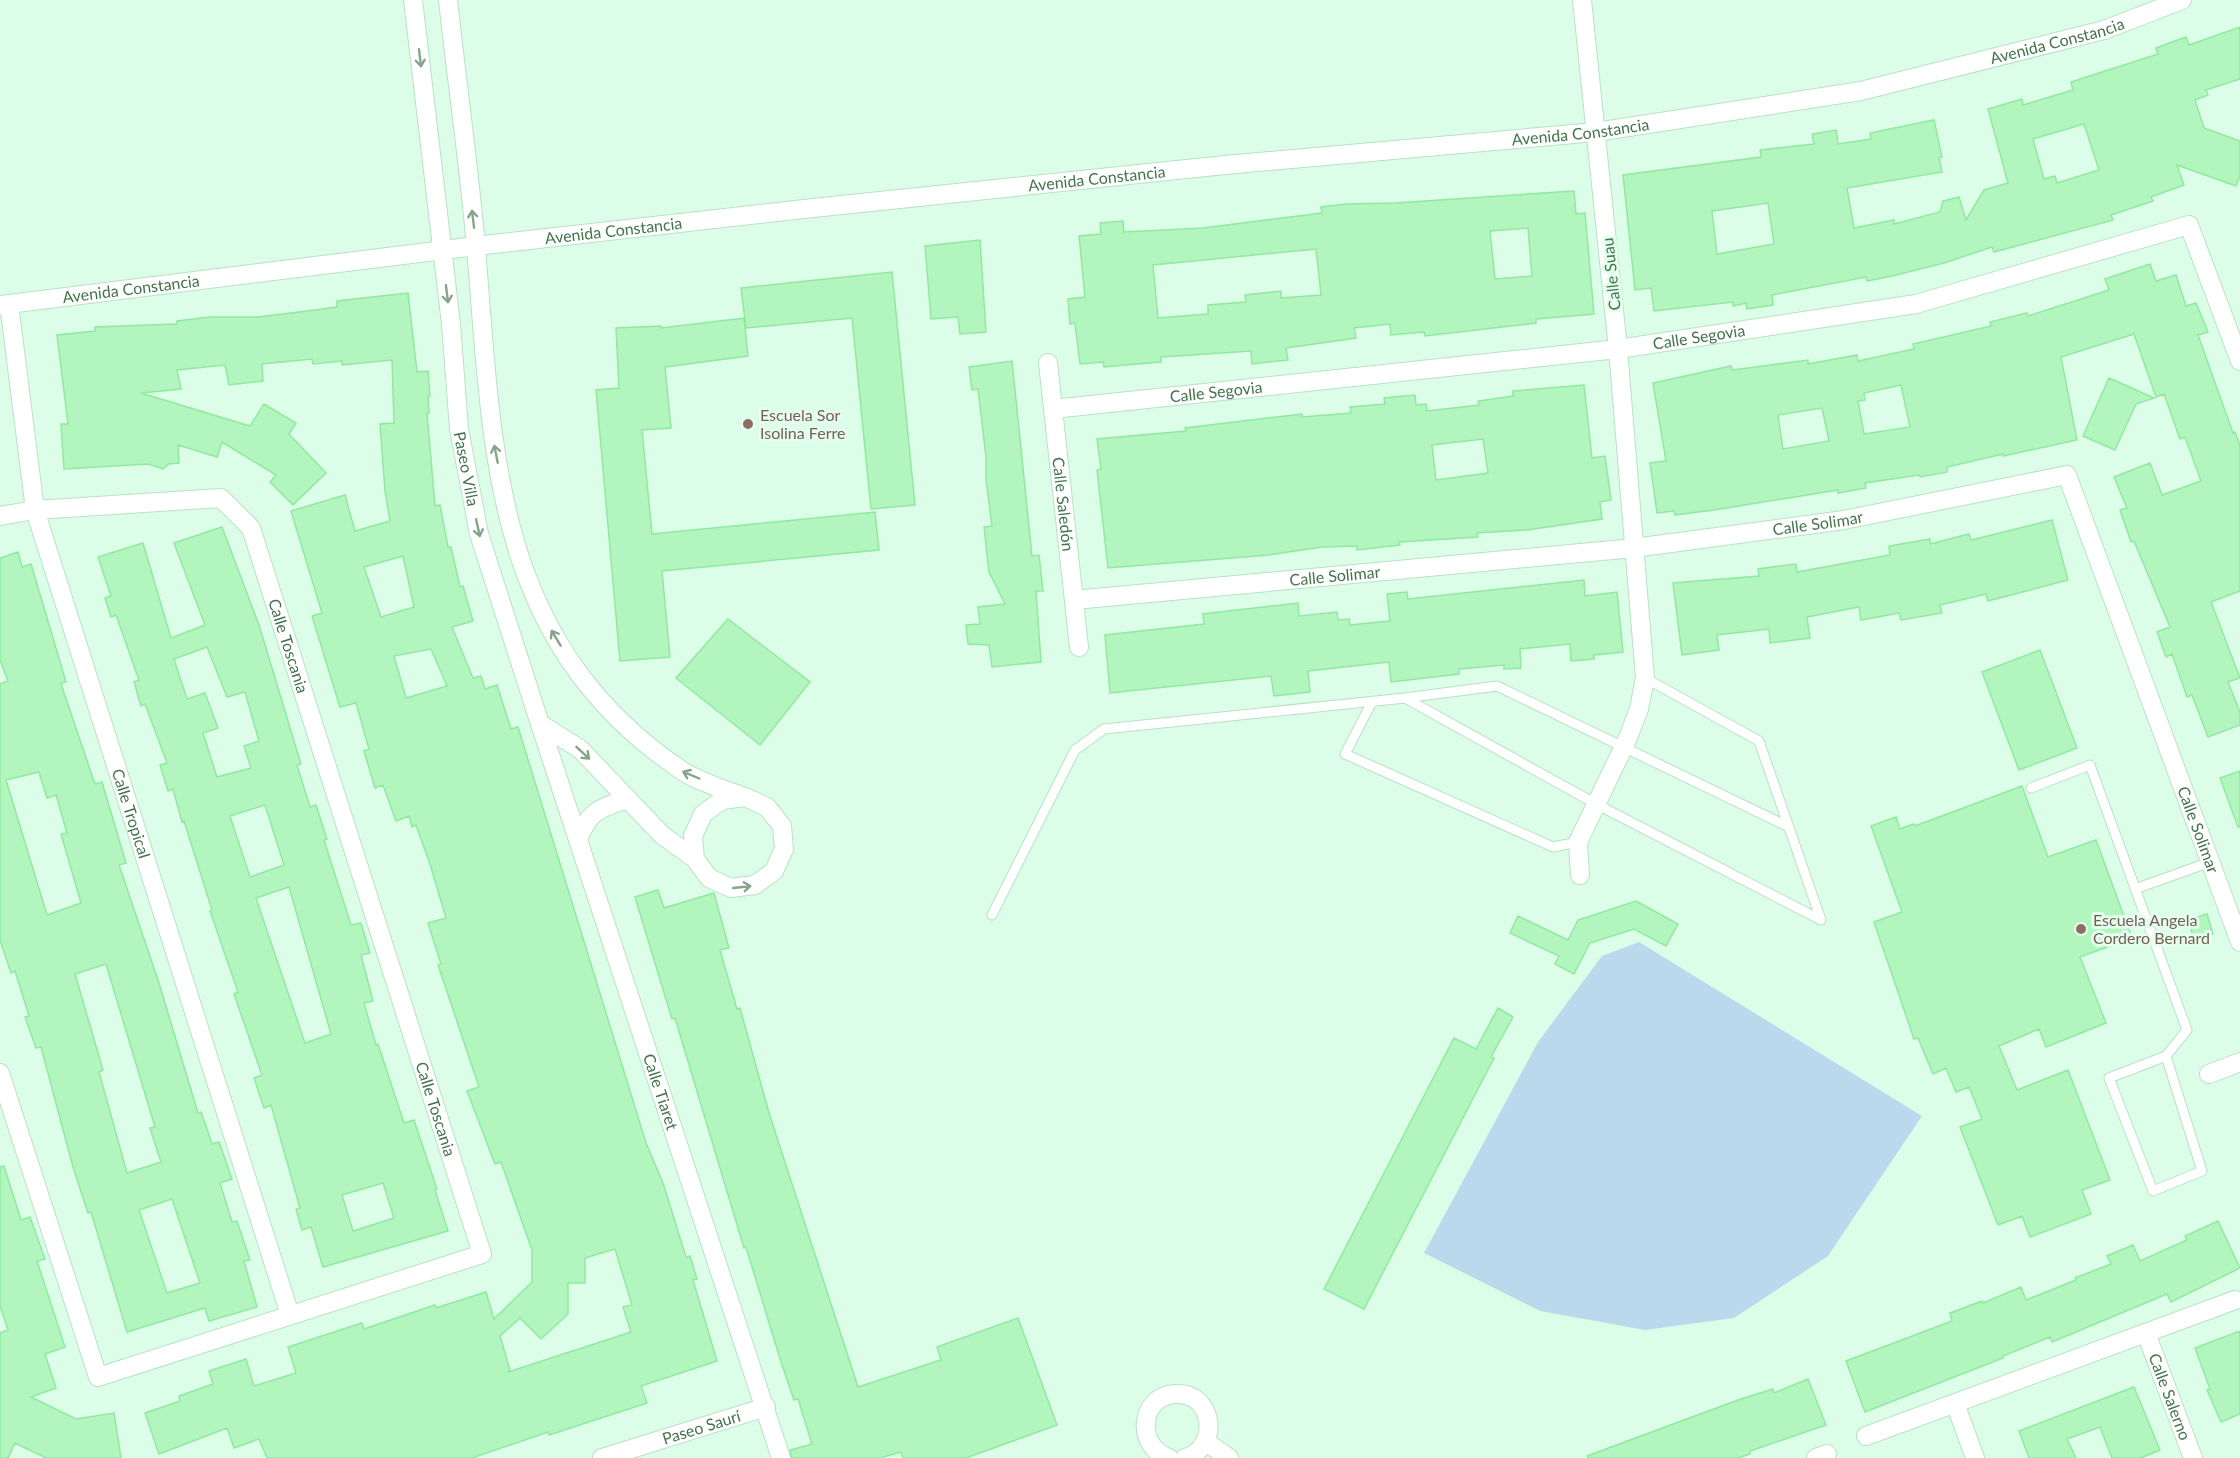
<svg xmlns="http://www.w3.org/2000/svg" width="2240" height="1458" font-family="Lato,sans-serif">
	<rect width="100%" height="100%" fill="#dcfee9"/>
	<path fill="#bad9ec" d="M 1639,942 L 1922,1116 L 1828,1256 L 1734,1318 L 1645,1330 L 1540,1311 L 1424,1253 L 1538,1042 L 1602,956 Z"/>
	<path fill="#b2f5be" stroke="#91e9a0" stroke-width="1.5" fill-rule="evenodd" d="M 2240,27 L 2240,79 L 2206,90 L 2208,95 L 2195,100 L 2204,128 L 2240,141 L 2240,176 L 2236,186 L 2177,165 L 2184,185 L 2151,197 L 2153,201 L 2111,215 L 2113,220 L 1994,252 L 1992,247 L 1944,263 L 1892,276 L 1867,281 L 1866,277 L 1772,295 L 1773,305 L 1747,309 L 1746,303 L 1733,306 L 1733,302 L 1654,311 L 1651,288 L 1635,290 L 1623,175 L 1761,157 L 1760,150 L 1814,144 L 1812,134 L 1836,130 L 1838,144 L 1871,139 L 1870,133 L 1934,120 L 1942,157 L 1939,158 L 1942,172 L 1847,188 L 1854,228 L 1894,220 L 1894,224 L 1940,212 L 1943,201 L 1959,197 L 1966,220 L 1984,190 L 2008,183 L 1988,109 L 2022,99 L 2023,105 L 2073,90 L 2071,82 L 2158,54 L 2156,48 L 2186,37 L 2189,45 ZM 2084,124 L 2099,170 L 2057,183 L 2055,176 L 2044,179 L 2033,139 ZM 1768,203 L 1774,244 L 1717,254 L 1712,211 Z
		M 1574,191 L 1576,214 L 1585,213 L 1594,314 L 1536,319 L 1536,323 L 1425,336 L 1424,332 L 1391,335 L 1390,324 L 1354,328 L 1356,338 L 1286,348 L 1288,360 L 1252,364 L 1251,351 L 1161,357 L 1161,362 L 1125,365 L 1104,367 L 1103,362 L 1080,364 L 1075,323 L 1070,324 L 1068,299 L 1085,297 L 1079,236 L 1101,234 L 1100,223 L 1123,221 L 1124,232 L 1203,228 L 1322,213 L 1321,207 L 1347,204 L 1395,203 ZM 1528,228 L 1532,276 L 1495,279 L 1490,231 ZM 1316,249 L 1321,295 L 1281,298 L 1281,291 L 1245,295 L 1246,302 L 1208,305 L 1208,314 L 1158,318 L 1153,265 Z
		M 980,240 L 986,332 L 960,334 L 958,317 L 931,319 L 925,246 Z
		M 2150,264 L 2156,281 L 2176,275 L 2186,306 L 2196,303 L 2208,332 L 2198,335 L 2233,433 L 2235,432 L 2240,445 L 2240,591 L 2211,602 L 2240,678 L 2228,682 L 2240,712 L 2240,725 L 2208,737 L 2192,695 L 2187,697 L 2172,654 L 2166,657 L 2157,632 L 2170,627 L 2134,541 L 2131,542 L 2120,510 L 2127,508 L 2114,477 L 2150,463 L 2162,495 L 2201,481 L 2185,437 L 2180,439 L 2164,394 L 2156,397 L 2134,334 L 2061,357 L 2077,440 L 2003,456 L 2003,454 L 1947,467 L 1947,472 L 1920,477 L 1919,475 L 1865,483 L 1866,488 L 1838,493 L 1838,490 L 1714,510 L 1675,515 L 1674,511 L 1657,513 L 1650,463 L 1666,461 L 1653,383 L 1731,366 L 1732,370 L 1808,360 L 1808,364 L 1857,355 L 1858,361 L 1914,349 L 1913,344 L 1991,326 L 1990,322 L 2027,313 L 2028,316 L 2109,290 L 2105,279 ZM 1901,385 L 1910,427 L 1864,434 L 1858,401 L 1865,400 L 1864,393 ZM 1822,408 L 1829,441 L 1783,449 L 1778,415 Z
		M 892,272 L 915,505 L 871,509 L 852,318 L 746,328 L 741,288 Z
		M 408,293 L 417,372 L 428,371 L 430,396 L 428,397 L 429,413 L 427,413 L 435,506 L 440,505 L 448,547 L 451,547 L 460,587 L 463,586 L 473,621 L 452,627 L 473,678 L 481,676 L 485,689 L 497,685 L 511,729 L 518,727 L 646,1143 L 663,1183 L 686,1257 L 690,1256 L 697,1279 L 693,1280 L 717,1361 L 641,1386 L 647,1403 L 549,1435 L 548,1432 L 472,1458 L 267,1458 L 259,1439 L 234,1448 L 227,1428 L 159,1454 L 145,1413 L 180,1401 L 179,1396 L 213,1384 L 209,1371 L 246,1359 L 254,1386 L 296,1373 L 288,1347 L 362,1323 L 364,1329 L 435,1305 L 436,1308 L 486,1292 L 494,1319 L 532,1282 L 532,1250 L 501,1162 L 495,1164 L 467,1091 L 479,1087 L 438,965 L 441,964 L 428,923 L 446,918 L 430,864 L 416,825 L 412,827 L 409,816 L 396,821 L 383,785 L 375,788 L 364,751 L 369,749 L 356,703 L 340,707 L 312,616 L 322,613 L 291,511 L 345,495 L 355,531 L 390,521 L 385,491 L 380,424 L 394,423 L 392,360 L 342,365 L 342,361 L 313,364 L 312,359 L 262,364 L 263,381 L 229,385 L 225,365 L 177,370 L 181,389 L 141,393 L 250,426 L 264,404 L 296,423 L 289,434 L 326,473 L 293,505 L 270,482 L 276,475 L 222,442 L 217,457 L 178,445 L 179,463 L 169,464 L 163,469 L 148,464 L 64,469 L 61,424 L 68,424 L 57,335 L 95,331 L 95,327 L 177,324 L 177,321 L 210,317 L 258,317 L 307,311 L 337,307 L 337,301 ZM 403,556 L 414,607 L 381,617 L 364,567 ZM 431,649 L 447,686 L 406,698 L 394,656 ZM 615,1249 L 632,1305 L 623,1307 L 631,1332 L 508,1372 L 510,1370 L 500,1336 L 520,1318 L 541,1339 L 568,1314 L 568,1283 L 585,1283 L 585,1258 Z
		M 744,318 L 748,356 L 665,367 L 671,428 L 642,430 L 652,534 L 875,512 L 879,550 L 662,571 L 670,657 L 620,661 L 596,390 L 619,388 L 616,328 L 661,326 L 661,328 Z
		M 1012,361 L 1032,556 L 1039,555 L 1043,591 L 1036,591 L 1041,662 L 992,667 L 989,645 L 968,644 L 966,625 L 980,624 L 978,607 L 1005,604 L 989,572 L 984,527 L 992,526 L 986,480 L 986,457 L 978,389 L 972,390 L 969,367 Z
		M 2109,378 L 2154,398 L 2136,404 L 2115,450 L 2083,436 Z
		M 1584,385 L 1592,458 L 1605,456 L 1611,500 L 1600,502 L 1602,519 L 1527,530 L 1477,533 L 1478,537 L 1399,542 L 1400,545 L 1357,550 L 1357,546 L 1322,547 L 1269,555 L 1108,568 L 1097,470 L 1101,469 L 1097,439 L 1186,431 L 1185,428 L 1302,414 L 1302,417 L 1351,413 L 1350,407 L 1385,404 L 1384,398 L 1415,395 L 1416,405 L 1426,404 L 1427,411 L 1479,405 L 1478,401 L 1513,396 L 1513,391 ZM 1483,439 L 1488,473 L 1436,480 L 1432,445 Z
		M 2052,520 L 2068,580 L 1988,601 L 1986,594 L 1940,605 L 1942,613 L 1901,620 L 1899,613 L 1861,620 L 1859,607 L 1807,617 L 1810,638 L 1770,643 L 1769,629 L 1717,635 L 1719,650 L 1682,655 L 1673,583 L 1759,576 L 1758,569 L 1796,564 L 1797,572 L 1890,555 L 1889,546 L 1930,539 L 1930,544 L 1969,534 L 1971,540 Z
		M 222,527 L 259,625 L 301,764 L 297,765 L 310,807 L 316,805 L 327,839 L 324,840 L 351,925 L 361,923 L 370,953 L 361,955 L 373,1001 L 364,1003 L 376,1045 L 378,1044 L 404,1123 L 414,1120 L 437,1189 L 435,1190 L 448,1231 L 323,1267 L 311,1227 L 302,1230 L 296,1209 L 300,1208 L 271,1105 L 264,1108 L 254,1078 L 262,1075 L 234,994 L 238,992 L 210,911 L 212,910 L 184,821 L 182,822 L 173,789 L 168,791 L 160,765 L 167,763 L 145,704 L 141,706 L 134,682 L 139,680 L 116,615 L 111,617 L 105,598 L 111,596 L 98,557 L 143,543 L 171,638 L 205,625 L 174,543 ZM 207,647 L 227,697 L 245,692 L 259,741 L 244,746 L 251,768 L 217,777 L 203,733 L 218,728 L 205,693 L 187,699 L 174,659 ZM 265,805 L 284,865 L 250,877 L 230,816 ZM 289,887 L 331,1034 L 305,1043 L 256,898 ZM 383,1183 L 394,1218 L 353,1231 L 342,1195 Z
		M 18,552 L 22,567 L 31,564 L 66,682 L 61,683 L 64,693 L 95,784 L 102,782 L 126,863 L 119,865 L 159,983 L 198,1113 L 201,1112 L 212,1144 L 219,1142 L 232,1179 L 220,1183 L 232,1222 L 237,1221 L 250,1260 L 244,1261 L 257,1307 L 209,1321 L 205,1308 L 127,1332 L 91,1212 L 88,1213 L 73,1167 L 41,1047 L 36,1048 L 25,1017 L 29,1016 L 15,971 L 11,973 L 0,940 L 0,684 L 8,681 L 0,660 L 0,558 ZM 39,772 L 47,798 L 56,795 L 67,833 L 61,834 L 81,903 L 47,915 L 6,780 ZM 106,964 L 155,1127 L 150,1128 L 161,1162 L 127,1173 L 99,1072 L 103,1070 L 75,974 ZM 172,1199 L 200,1283 L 167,1293 L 139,1210 Z
		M 1584,580 L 1585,596 L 1617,592 L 1623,652 L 1594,655 L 1594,659 L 1571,661 L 1570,644 L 1520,649 L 1521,668 L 1504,669 L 1504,665 L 1459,669 L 1459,674 L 1391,682 L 1389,662 L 1308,671 L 1310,692 L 1274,696 L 1271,676 L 1110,693 L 1105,635 L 1204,624 L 1203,614 L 1298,603 L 1299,616 L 1337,612 L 1338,620 L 1349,619 L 1350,625 L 1390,621 L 1387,594 L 1407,592 L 1408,599 Z
		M 728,619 L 810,682 L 760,745 L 676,678 Z
		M 2040,650 L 2077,748 L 2019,770 L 1982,672 Z
		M 2240,771 L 2240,827 L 2238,827 L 2220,778 Z
		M 2022,786 L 2048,857 L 2096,840 L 2132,938 L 2080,957 L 2106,1023 L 2046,1047 L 2039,1029 L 1999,1046 L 2017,1090 L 2068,1070 L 2110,1180 L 2082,1190 L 2091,1214 L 2030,1237 L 2022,1216 L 1998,1225 L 1960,1127 L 1982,1119 L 1969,1087 L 1956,1092 L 1946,1068 L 1933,1074 L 1918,1038 L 1914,1039 L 1874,922 L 1902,912 L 1871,826 L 1896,817 L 1900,829 L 1914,824 L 1915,826 Z
		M 658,890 L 664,908 L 714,893 L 729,948 L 720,950 L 737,1009 L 740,1008 L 769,1113 L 858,1387 L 941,1360 L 937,1347 L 1018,1318 L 1057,1425 L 966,1458 L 903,1458 L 901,1452 L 880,1458 L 792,1458 L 790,1450 L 812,1444 L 798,1399 L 794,1400 L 781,1362 L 746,1247 L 744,1248 L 675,1018 L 672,1019 L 635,897 Z
		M 1636,901 L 1678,924 L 1666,946 L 1634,929 L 1590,943 L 1574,974 L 1555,964 L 1559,956 L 1510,933 L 1518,916 L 1568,940 L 1578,920 Z
		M 2207,914 L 2213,934 L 2194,939 L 2188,920 Z
		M 1498,1008 L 1513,1017 L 1491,1057 L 1494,1058 L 1364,1309 L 1324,1289 L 1454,1038 L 1476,1049 Z
		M 4,1166 L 21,1220 L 30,1217 L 45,1259 L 37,1261 L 65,1347 L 45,1354 L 56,1388 L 31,1397 L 76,1419 L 114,1413 L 121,1458 L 46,1458 L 15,1443 L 8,1458 L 0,1458 L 0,1333 L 8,1330 L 0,1306 L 0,1167 Z
		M 2218,1221 L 2240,1268 L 2171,1302 L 2167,1294 L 2052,1342 L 2050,1337 L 2003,1356 L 2003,1358 L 1865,1412 L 1846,1361 L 1952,1321 L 1950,1313 L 1982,1301 L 1983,1303 L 2021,1287 L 2026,1300 L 2076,1280 L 2075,1278 L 2111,1264 L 2107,1256 L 2133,1245 L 2140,1261 L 2187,1240 L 2185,1236 Z
		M 2240,1331 L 2240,1414 L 2221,1422 L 2207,1390 L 2210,1389 L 2195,1348 Z
		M 1808,1379 L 1826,1425 L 1750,1451 L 1750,1454 L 1738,1458 L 1588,1458 L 1587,1456 L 1738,1400 L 1773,1389 L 1774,1393 Z
		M 2134,1387 L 2160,1450 L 2141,1458 L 2112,1458 L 2100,1427 L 2067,1439 L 2076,1458 L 2029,1458 L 2019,1431 Z"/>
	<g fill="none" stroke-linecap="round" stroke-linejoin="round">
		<defs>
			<path id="lane" d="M 1405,698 L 1596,804 L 1821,920 L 1759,741 L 1645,678
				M 1372,702 L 1345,754 L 1553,847 L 1578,842
				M 2031,788 L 2090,765 L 2187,1030 L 2166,1056 L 2109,1078 L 2153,1191 L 2202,1171 L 2166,1056
				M 2135,889 L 2210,862
				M 992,915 L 1075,750 L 1104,729 L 1405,698 L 1497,686 L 1789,827"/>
			<g id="street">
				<path id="s1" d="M 413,0 L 451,324 L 459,429 L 479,534 L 540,724 L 580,749 L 662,835 L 695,859 L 709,878 L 731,888 L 755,885 L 774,871 L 784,849 L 782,826 L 767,807 L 745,797 L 722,800 L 703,814 L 693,836 L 695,859"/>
				<path d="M 448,0 C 457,83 469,165 476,248 C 493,453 492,642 681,770 C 698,782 724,789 744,797"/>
				<path id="s2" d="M 9,304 L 35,510 L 290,1315"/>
				<path id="s3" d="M 0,305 L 476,246 L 813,208 L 1225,165 L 1596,132 L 1861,91 L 2104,30 L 2182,0"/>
				<path id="s4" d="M 1048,363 L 1079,647"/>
				<path id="s5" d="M 1053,409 L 1618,349 L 1916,304 L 2189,225 L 2240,361"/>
				<path id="s6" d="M 0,516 L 35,510 L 221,498 L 251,528 L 482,1254 L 98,1377 L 0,1073"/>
				<path id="s7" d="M 1074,600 L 1634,548 L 1844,520 L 2067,475 L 2240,942"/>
				<path id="s8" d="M 540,724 L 781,1458"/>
				<path d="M 578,840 C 589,810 599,809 627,799"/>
				<path d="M 1580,875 L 1578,842 L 1627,740 L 1639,709 L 1645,678 L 1618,349 L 1582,0"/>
				<path d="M 2209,1074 L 2240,1062"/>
				<path id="s9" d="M 2146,1333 L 2193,1458"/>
				<path d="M 1955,1403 L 1975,1458"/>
				<path d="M 1866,1436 L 2235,1300"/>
				<path d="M 1206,1442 L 1229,1458"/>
				<path id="s10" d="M 602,1458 L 766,1407"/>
				<path d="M 1169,1458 C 1136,1447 1138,1397 1175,1394 C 1214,1391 1221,1448 1185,1458"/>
				<path d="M 1816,1458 L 1827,1454"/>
			</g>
		</defs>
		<use href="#lane" stroke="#b8e2c3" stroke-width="11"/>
		<use href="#street" stroke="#b8e2c3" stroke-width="20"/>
		<use href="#lane" stroke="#fff" stroke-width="9"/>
		<use href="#street" stroke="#fff" stroke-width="18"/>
	</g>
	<defs><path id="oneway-shaft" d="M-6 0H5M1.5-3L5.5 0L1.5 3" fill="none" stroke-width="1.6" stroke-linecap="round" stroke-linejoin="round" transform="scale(1.5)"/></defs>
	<g stroke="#85a58a">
		<use href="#oneway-shaft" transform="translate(420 58) rotate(83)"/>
		<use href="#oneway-shaft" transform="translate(473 219) rotate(-97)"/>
		<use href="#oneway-shaft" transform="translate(447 294) rotate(83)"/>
		<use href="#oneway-shaft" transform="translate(496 454) rotate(-101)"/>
		<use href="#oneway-shaft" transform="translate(478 528) rotate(78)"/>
		<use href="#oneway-shaft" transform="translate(556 638) rotate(-121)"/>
		<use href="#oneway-shaft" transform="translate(583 753) rotate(43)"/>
		<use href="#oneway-shaft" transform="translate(691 775) rotate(-157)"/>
		<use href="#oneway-shaft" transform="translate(742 887) rotate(-6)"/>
	</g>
	<g fill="#8d6e63" stroke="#e4ffee" stroke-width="2">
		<circle cx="748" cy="424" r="6"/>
		<circle cx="2081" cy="929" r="6"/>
	</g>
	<g text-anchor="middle" stroke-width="6" stroke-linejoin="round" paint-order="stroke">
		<g font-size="16" fill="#44744b" stroke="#e4ffee">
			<text dy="6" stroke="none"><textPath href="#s3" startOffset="2076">Avenida Constancia</textPath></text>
			<text dy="6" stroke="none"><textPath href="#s3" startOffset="1590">Avenida Constancia</textPath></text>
			<text dy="6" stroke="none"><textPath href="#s3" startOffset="1104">Avenida Constancia</textPath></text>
			<text dy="6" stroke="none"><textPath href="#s3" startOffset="618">Avenida Constancia</textPath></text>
			<text transform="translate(1611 274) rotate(-96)" y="6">Calle Suau</text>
			<text dy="6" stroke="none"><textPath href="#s3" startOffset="132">Avenida Constancia</textPath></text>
			<text dy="6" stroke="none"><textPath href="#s5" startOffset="650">Calle Segovia</textPath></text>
			<text dy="6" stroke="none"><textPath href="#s5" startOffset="164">Calle Segovia</textPath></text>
			<text dy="6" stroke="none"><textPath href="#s1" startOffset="472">Paseo Villa</textPath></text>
			<text dy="6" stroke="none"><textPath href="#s4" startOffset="142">Calle Saledón</textPath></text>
			<text dy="6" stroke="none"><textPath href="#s7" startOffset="748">Calle Solimar</textPath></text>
			<text dy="6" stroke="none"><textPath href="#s7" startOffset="262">Calle Solimar</textPath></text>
			<text dy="6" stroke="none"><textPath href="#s6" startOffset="388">Calle Toscania</textPath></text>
			<text dy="6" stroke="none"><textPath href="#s2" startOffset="526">Calle Tropical</textPath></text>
			<text dy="6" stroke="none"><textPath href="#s7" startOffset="1380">Calle Solimar</textPath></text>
			<text dy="6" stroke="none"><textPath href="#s8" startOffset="387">Calle Tiaret</textPath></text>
			<text dy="6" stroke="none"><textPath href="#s6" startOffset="874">Calle Toscania</textPath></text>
			<text dy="6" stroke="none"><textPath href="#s9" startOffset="68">Calle Salerno</textPath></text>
			<text dy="6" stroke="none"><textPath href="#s10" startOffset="104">Paseo Saurí</textPath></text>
		</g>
		<g font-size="16" fill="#785e54" stroke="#e4ffee" text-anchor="start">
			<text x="760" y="421">Escuela Sor<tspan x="760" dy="18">Isolina Ferre</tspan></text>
			<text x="2093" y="926">Escuela Angela<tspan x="2093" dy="18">Cordero Bernard</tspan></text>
		</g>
	</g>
</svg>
